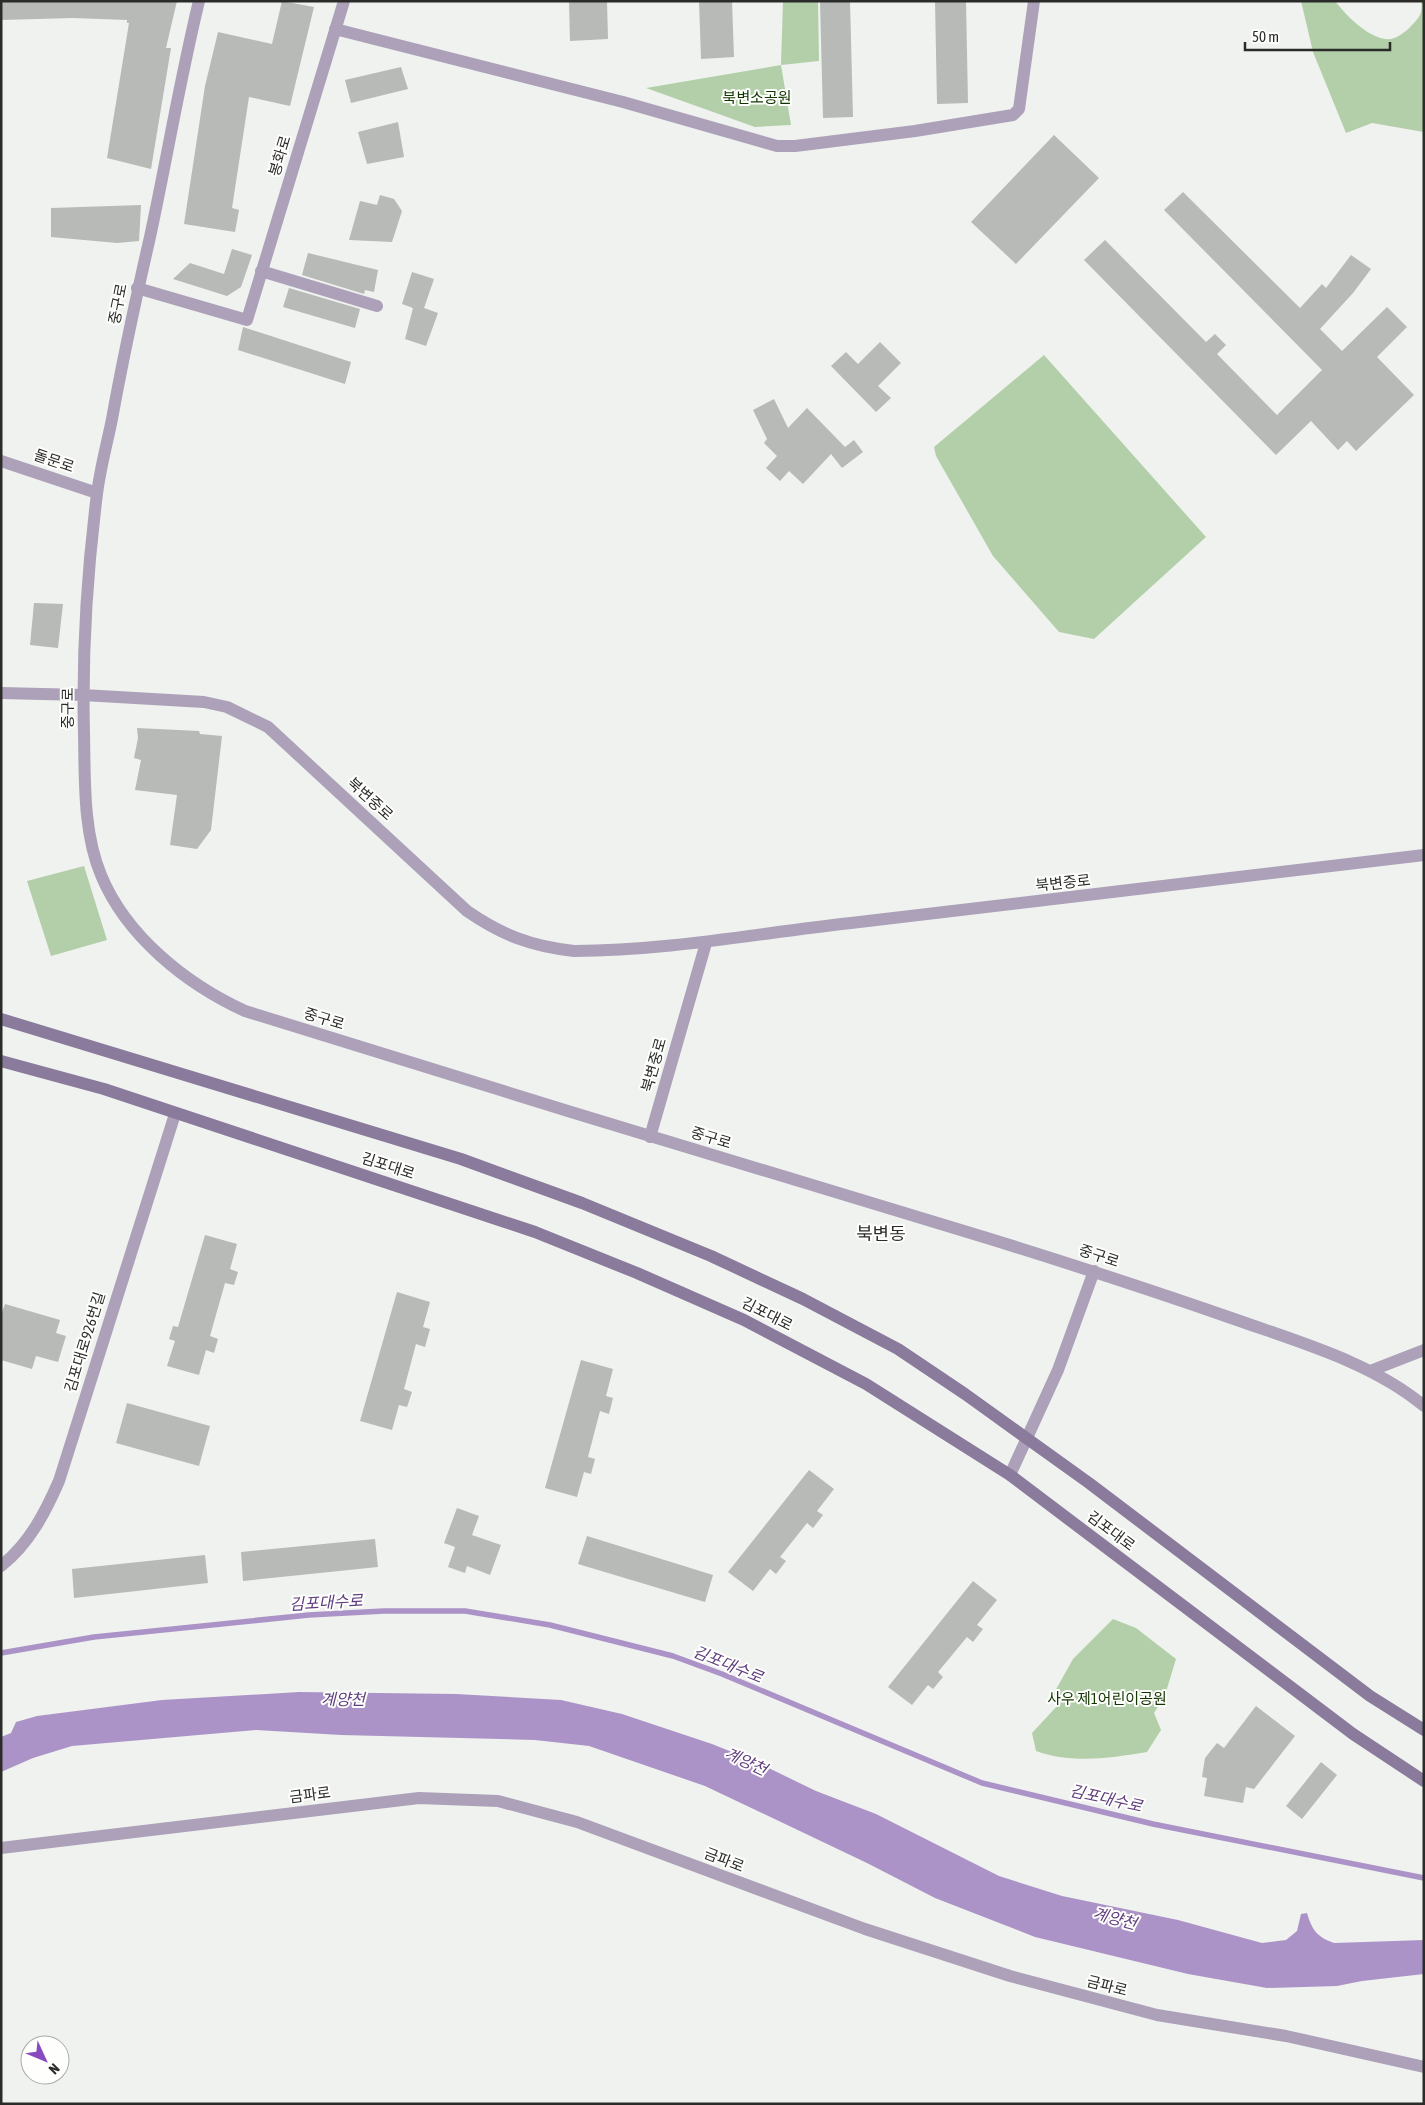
<svg xmlns="http://www.w3.org/2000/svg" width="1425" height="2105" font-family="'Asap Condensed','Noto Sans KR',sans-serif">
	<rect width="100%" height="100%" fill="#eff2ee"/>
	<path fill="#b3cfa9" d="M 783,1 L 818,1 L 819,61 L 781,65 L 791,125 L 755,127 L 646,88 L 781,65 Z
		M 1301,1 L 1335,1 C 1346,15 1366,36 1385,39 C 1394,41 1406,32 1412,25 C 1420,17 1423,12 1421,1 L 1424,1 L 1424,132 L 1372,123 L 1346,133 L 1313,52 Z
		M 1044,355 L 1206,537 L 1094,639 L 1059,632 L 993,556 L 936,456 L 934,447 Z
		M 84,866 L 107,940 L 51,956 L 27,881 Z
		M 1113,1619 L 1136,1628 L 1176,1659 L 1165,1695 L 1154,1713 L 1161,1730 L 1147,1752 C 1111,1758 1071,1764 1036,1751 L 1032,1733 L 1057,1706 L 1054,1693 L 1073,1659 Z"/>
	<path fill="#ac93c7" d="M 299,1692 L 456,1694 L 561,1700 L 622,1714 L 712,1744 L 752,1760 L 816,1791 L 876,1814 L 999,1876 L 1062,1896 L 1178,1920 L 1262,1943 L 1286,1940 L 1297,1931 L 1301,1914 L 1307,1913 C 1312,1930 1317,1937 1334,1943 L 1424,1940 L 1424,1974 L 1362,1981 L 1337,1986 L 1267,1988 L 1188,1974 L 1035,1937 L 935,1898 L 867,1863 L 705,1786 L 589,1746 L 535,1740 L 341,1735 L 256,1730 L 72,1746 L 33,1758 L 1,1772 L 1,1737 L 11,1733 L 16,1722 L 37,1716 L 162,1700 Z"/>
	<g fill="none" stroke-linecap="round" stroke-linejoin="round">
		<path stroke="#ac93c7" stroke-width="5.5" d="M 1,1653 L 94,1637 L 309,1615 L 384,1611 L 465,1611 L 550,1625 L 673,1656 L 722,1674 L 982,1783 L 1153,1824 L 1424,1878"/>
	</g>
	<path fill="#b7bab6" d="M 1,1 L 177,1 L 166,48 L 171,48 L 151,169 L 107,158 L 129,23 L 127,23 L 127,20 L 73,18 L 1,20 Z
		M 282,1 L 314,7 L 290,106 L 249,97 L 232,208 L 239,210 L 235,232 L 184,224 L 205,86 L 218,32 L 272,44 Z
		M 569,1 L 607,1 L 608,39 L 570,41 Z
		M 699,1 L 732,1 L 734,57 L 701,59 Z
		M 820,1 L 850,1 L 853,117 L 823,118 Z
		M 935,1 L 966,1 L 968,103 L 937,104 Z
		M 401,67 L 408,89 L 351,103 L 345,80 Z
		M 398,122 L 404,157 L 367,164 L 358,132 Z
		M 1054,135 L 1099,178 L 1016,264 L 971,222 Z
		M 1183,192 L 1300,308 L 1322,284 L 1326,288 L 1351,255 L 1371,269 L 1353,293 L 1320,329 L 1342,351 L 1387,307 L 1407,327 L 1377,357 L 1414,395 L 1356,451 L 1347,441 L 1338,450 L 1311,421 L 1276,455 L 1084,260 L 1105,240 L 1206,342 L 1215,334 L 1226,345 L 1217,354 L 1277,415 L 1322,370 L 1164,210 Z
		M 380,195 L 394,199 L 402,211 L 392,242 L 349,240 L 360,201 L 377,205 Z
		M 141,205 L 139,241 L 117,243 L 51,237 L 51,208 Z
		M 232,249 L 252,255 L 241,287 L 227,296 L 173,279 L 190,263 L 224,274 Z
		M 308,253 L 378,270 L 374,292 L 365,290 L 364,294 L 302,275 Z
		M 412,272 L 434,279 L 424,308 L 438,313 L 426,346 L 405,339 L 413,308 L 402,304 Z
		M 289,288 L 360,309 L 355,328 L 283,307 Z
		M 243,327 L 351,362 L 345,384 L 238,350 Z
		M 880,342 L 901,363 L 878,386 L 891,398 L 876,412 L 831,366 L 846,352 L 858,364 Z
		M 774,399 L 788,428 L 807,408 L 845,447 L 854,440 L 863,452 L 842,468 L 831,454 L 803,484 L 789,471 L 780,481 L 766,468 L 777,456 L 764,443 L 767,439 L 753,410 Z
		M 34,603 L 63,604 L 58,648 L 30,645 Z
		M 137,728 L 199,731 L 200,734 L 222,736 L 211,830 L 197,849 L 170,845 L 177,795 L 135,790 L 141,760 L 134,758 L 138,738 Z
		M 205,1235 L 237,1244 L 230,1269 L 238,1272 L 234,1285 L 225,1283 L 210,1336 L 218,1339 L 214,1353 L 206,1350 L 199,1375 L 167,1366 L 175,1341 L 169,1339 L 173,1326 L 178,1327 Z
		M 397,1292 L 430,1302 L 423,1327 L 430,1329 L 425,1347 L 416,1344 L 404,1389 L 412,1392 L 407,1407 L 399,1405 L 392,1430 L 360,1421 Z
		M 5,1304 L 60,1320 L 56,1333 L 66,1336 L 58,1362 L 36,1356 L 32,1369 L 1,1360 L 1,1315 Z
		M 581,1360 L 613,1369 L 606,1396 L 613,1398 L 609,1414 L 600,1411 L 588,1457 L 595,1459 L 591,1474 L 584,1472 L 577,1497 L 545,1488 Z
		M 127,1403 L 210,1426 L 199,1466 L 116,1443 Z
		M 809,1470 L 834,1489 L 817,1511 L 823,1515 L 813,1528 L 807,1523 L 780,1557 L 786,1561 L 776,1574 L 770,1569 L 753,1591 L 728,1572 Z
		M 457,1508 L 479,1516 L 472,1535 L 501,1545 L 490,1575 L 467,1566 L 465,1573 L 448,1567 L 455,1547 L 444,1543 Z
		M 587,1536 L 713,1575 L 705,1602 L 578,1564 Z
		M 375,1539 L 378,1567 L 243,1581 L 241,1552 Z
		M 205,1555 L 208,1583 L 74,1598 L 72,1569 Z
		M 973,1581 L 997,1600 L 977,1625 L 983,1629 L 973,1642 L 967,1637 L 938,1672 L 943,1677 L 933,1689 L 928,1685 L 912,1705 L 888,1687 Z
		M 1256,1706 L 1295,1736 L 1254,1789 L 1246,1787 L 1243,1803 L 1204,1796 L 1207,1778 L 1202,1777 L 1205,1758 L 1217,1743 L 1224,1748 Z
		M 1321,1762 L 1337,1775 L 1302,1819 L 1286,1806 Z"/>
	<g fill="none" stroke-linecap="round" stroke-linejoin="round">
		<path stroke="#aca1b9" stroke-width="12" d="M 335,29 L 623,102 L 777,146 L 795,146 L 915,131 L 1013,115 L 1019,109 L 1034,1
			M 261,271 L 377,306
			M 137,288 L 247,320 L 344,1
			M 650,1137 L 706,943
			M 1370,1371 L 1424,1350
			M 1,1848 L 419,1798 L 498,1801 L 577,1822 L 865,1929 L 1010,1976 L 1157,2015 L 1286,2036 L 1424,2067"/>
		<path stroke="#aca1b9" stroke-width="12" d="M 199,1 C 180,79 167,158 150,237 C 136,298 123,358 112,419 C 107,444 100,469 97,494 C 87,573 82,655 84,734 C 85,780 83,832 101,875 C 126,936 186,984 245,1011 C 492,1088 739,1164 987,1238 C 1071,1264 1154,1291 1237,1320 C 1299,1342 1373,1363 1424,1406
			M 1,461 L 97,493
			M 1,693 L 83,695 L 204,702 L 227,707 L 268,727 L 467,911 C 502,935 530,946 574,951 C 667,951 759,933 851,923 C 1042,901 1233,877 1424,855
			M 1010,1475 L 1058,1370 L 1094,1271
			M 1,1566 C 29,1544 45,1513 59,1481 L 175,1114"/>
		<path stroke="#8a7a9c" stroke-width="12" d="M 1,1019 L 461,1159 L 582,1203 L 711,1256 L 803,1299 L 898,1349 L 965,1394 L 1089,1483 L 1370,1696 L 1424,1730
			M 1,1061 L 104,1089 L 535,1232 L 637,1273 L 744,1320 L 866,1384 L 1010,1475 L 1353,1734 L 1424,1781"/>
	</g>
	<g text-anchor="middle" stroke-width="4" stroke-linejoin="round" paint-order="stroke">
		<g font-size="15" fill="#123500" stroke="#fefffd">
			<text x="757" y="103">북변소공원</text>
			<text x="1107" y="1704">사우 제1어린이공원</text>
		</g>
		<g font-size="15" fill="#2b2c2a" stroke="#fefffd">
			<text transform="translate(280 156) rotate(-73)" y="5">봉화로</text>
			<text transform="translate(118 304) rotate(-79)" y="5">중구로</text>
			<text transform="translate(54 461) rotate(19)" y="5">돌문로</text>
			<text transform="translate(68 708) rotate(-90)" y="5">중구로</text>
			<text transform="translate(370 799) rotate(42)" y="5">북변중로</text>
			<text transform="translate(1063 883) rotate(-6)" y="5">북변중로</text>
			<text transform="translate(324 1019) rotate(17)" y="5">중구로</text>
			<text transform="translate(654 1065) rotate(-74)" y="5">북변중로</text>
			<text transform="translate(711 1138) rotate(17)" y="5">중구로</text>
			<text transform="translate(388 1166) rotate(18)" y="5">김포대로</text>
			<text transform="translate(1099 1256) rotate(18)" y="5">중구로</text>
			<text transform="translate(767 1314) rotate(27)" y="5">김포대로</text>
			<text transform="translate(85 1342) rotate(-73)" y="5">김포대로926번길</text>
			<text transform="translate(1111 1531) rotate(37)" y="5">김포대로</text>
			<text transform="translate(310 1795) rotate(-7)" y="5">금파로</text>
			<text transform="translate(724 1860) rotate(21)" y="5">금파로</text>
			<text transform="translate(1107 1986) rotate(14)" y="5">금파로</text>
		</g>
		<g font-size="16" font-style="italic" fill="#5f3d7e" stroke="#fefffd">
			<text transform="translate(326 1602) rotate(-3)" y="6">김포대수로</text>
			<text transform="translate(728 1664) rotate(22)" y="6">김포대수로</text>
			<text x="343" y="1705">계양천</text>
			<text transform="translate(746 1761) rotate(25)" y="6">계양천</text>
			<text transform="translate(1106 1798) rotate(13)" y="6">김포대수로</text>
			<text transform="translate(1115 1918) rotate(15)" y="6">계양천</text>
		</g>
		<g font-size="18" fill="#2b2c2a" stroke="#fefffd">
			<text x="881" y="1240">북변동</text>
		</g>
	</g>
	<rect width="1425" height="2105" fill="none" stroke="#2b2c2a" stroke-width="5"/>
	<g transform="translate(45 2060) rotate(134)"><circle r="24" fill="#fefffd" stroke="#aaaba9"/>
	<path d="M0-4L9 19L0 12L-9 19Z" fill="#8a4abf"/>
	<text y="-8" font-size="14" font-weight="bold" text-anchor="middle" fill="#2b2c2a">N</text>
	</g>
	<path d="M1245 42v8h145v-8" fill="none" stroke="#2b2c2a" stroke-width="2.5"/>
	<text x="1252" y="42" font-size="15" fill="#2b2c2a" stroke="#fefffd" stroke-width="4" paint-order="stroke">50 m</text>
</svg>
